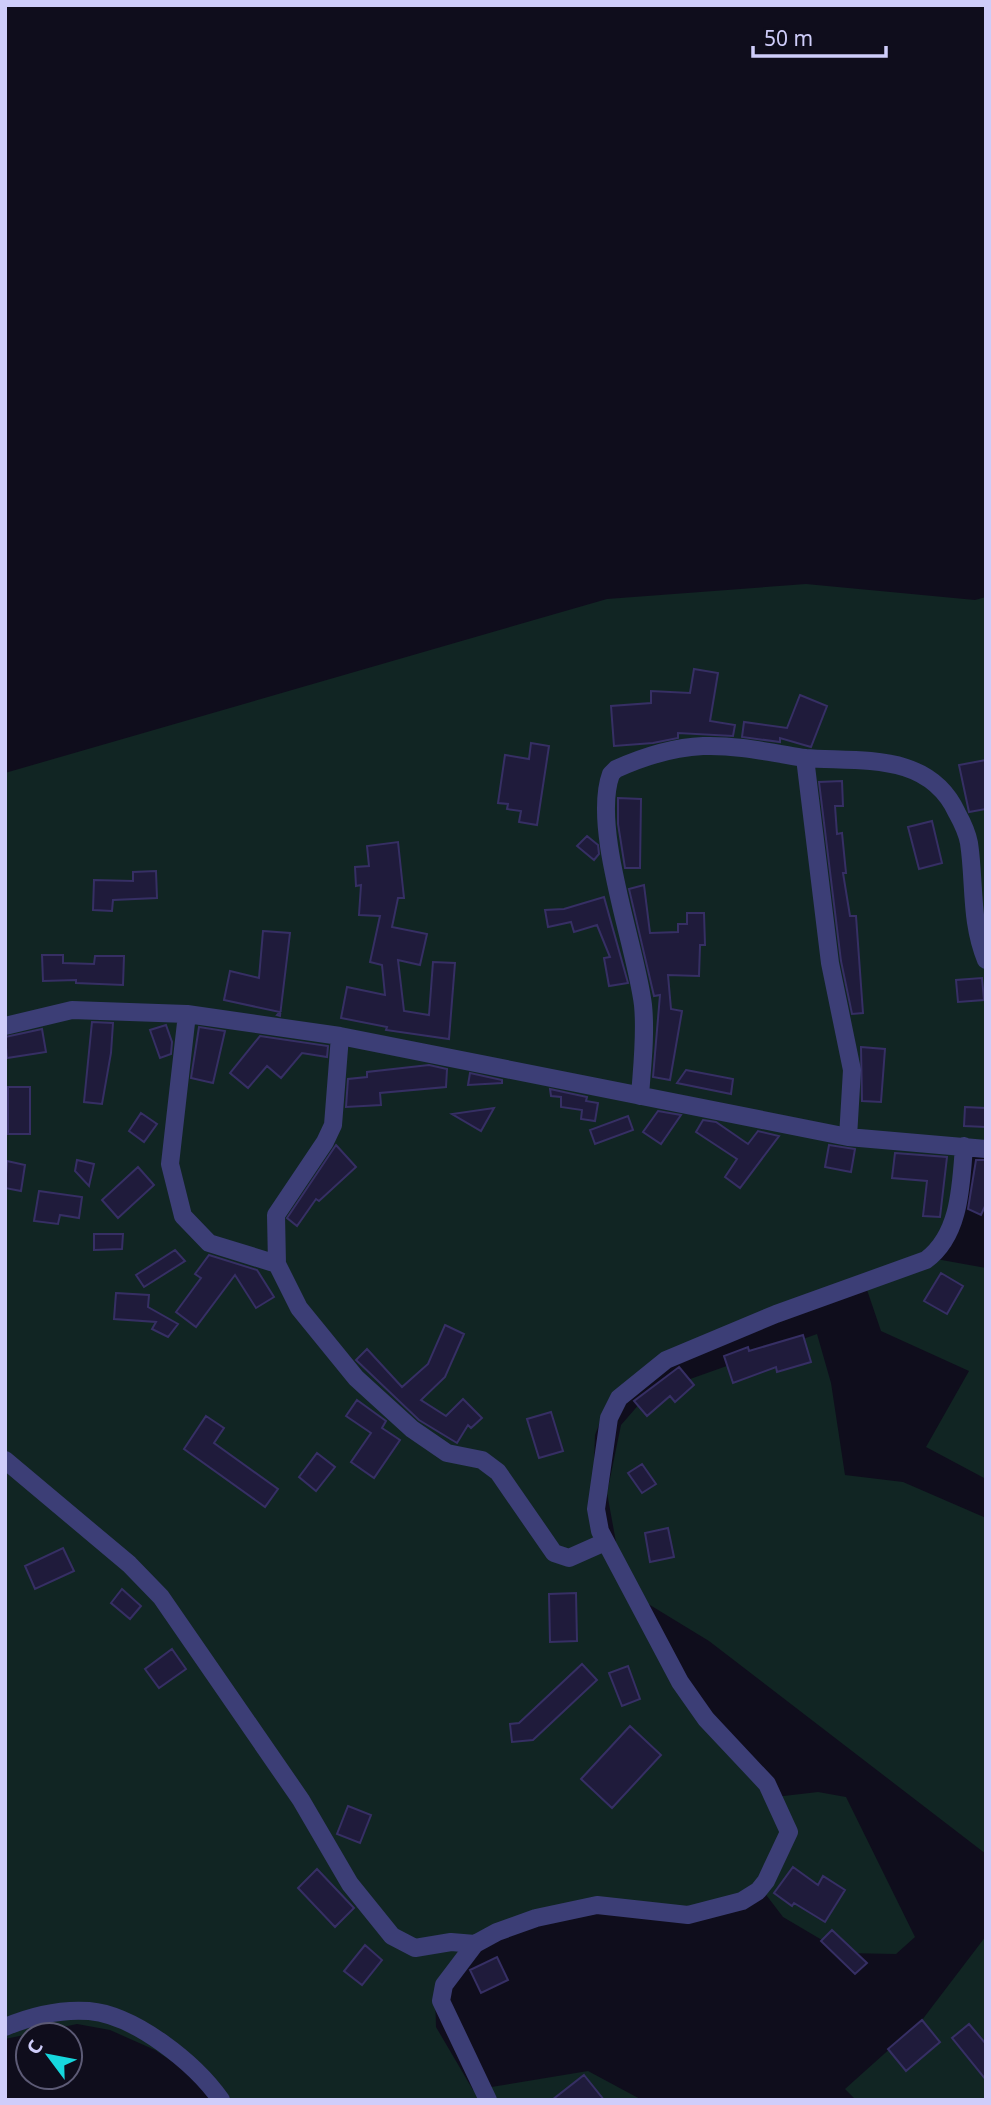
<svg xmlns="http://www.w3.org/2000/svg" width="991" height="2105" font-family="'Noto Sans',sans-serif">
	<rect width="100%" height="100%" fill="#0f0d1c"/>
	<path fill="#112523" d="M 806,584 L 975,600 L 986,597 L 986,1148 L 957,1143 C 955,1188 951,1219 925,1257 L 986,1268 L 986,1479 L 926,1447 L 969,1371 L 881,1331 L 865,1284 L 657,1359 L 609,1399 L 595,1435 L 592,1518 L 657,1643 L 775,1797 L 818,1792 L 846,1797 L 915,1937 L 896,1954 L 844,1953 L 783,1917 L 760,1887 L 740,1899 L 687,1913 L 604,1899 L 466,1951 L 435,1992 L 436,2027 L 473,2090 L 588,2071 L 642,2100 L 211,2100 L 199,2080 L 155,2050 L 110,2030 L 77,2024 L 5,2039 L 5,773 L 607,599 Z
		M 817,1334 L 831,1383 L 845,1475 L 903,1482 L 986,1518 L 986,1854 L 709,1641 L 645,1602 L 618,1553 L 607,1493 L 621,1425 L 648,1394 Z
		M 986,1936 L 986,2100 L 856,2100 L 845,2089 L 922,2020 Z"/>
	<path fill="#1f1b3b" stroke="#362f64" stroke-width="2" d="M 694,669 L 718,673 L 710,721 L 735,725 L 733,736 L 678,733 L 678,738 L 653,743 L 614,746 L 611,706 L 651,703 L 651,691 L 690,693 Z
		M 800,695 L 827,706 L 811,747 L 780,738 L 780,742 L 742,737 L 744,722 L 787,728 Z
		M 531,743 L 549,746 L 537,825 L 519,822 L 521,811 L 507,809 L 508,804 L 498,803 L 505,755 L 529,759 Z
		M 986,760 L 986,809 L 969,812 L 959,765 Z
		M 842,781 L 843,806 L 835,806 L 837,834 L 842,833 L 846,873 L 843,873 L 850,916 L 856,916 L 863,1013 L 852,1014 L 841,961 L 819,782 Z
		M 618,798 L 641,799 L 640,868 L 625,868 L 618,824 Z
		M 932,821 L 942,863 L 919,869 L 908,827 Z
		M 587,836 L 598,845 L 599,854 L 594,860 L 577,846 Z
		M 398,842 L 404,898 L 398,898 L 392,927 L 427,934 L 420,965 L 398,960 L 404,1011 L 429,1015 L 433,962 L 455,963 L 449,1039 L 386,1030 L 387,1027 L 341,1018 L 347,987 L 385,995 L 382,965 L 370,962 L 380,916 L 359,915 L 361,885 L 356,886 L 355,867 L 369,866 L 367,846 Z
		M 156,871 L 157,898 L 113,900 L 112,911 L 93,910 L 94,880 L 133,881 L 133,872 Z
		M 644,885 L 650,933 L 678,932 L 678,924 L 687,924 L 687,913 L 704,913 L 705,945 L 700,945 L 699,976 L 668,975 L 671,1009 L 682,1011 L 670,1080 L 653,1077 L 660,995 L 654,996 L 629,889 Z
		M 604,897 L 628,983 L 609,986 L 604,958 L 610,957 L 597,925 L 574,932 L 571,922 L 548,927 L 545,910 L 564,909 Z
		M 263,931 L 290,933 L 280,1016 L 277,1015 L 280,1012 L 224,1000 L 230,971 L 259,978 Z
		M 42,955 L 63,955 L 63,963 L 94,964 L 95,956 L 124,956 L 123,985 L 76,983 L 76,980 L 43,981 Z
		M 982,978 L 984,1000 L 958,1002 L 956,980 Z
		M 92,1022 L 113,1023 L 111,1053 L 102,1104 L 84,1102 Z
		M 166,1025 L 172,1042 L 171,1054 L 160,1058 L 150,1030 Z
		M 199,1027 L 225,1031 L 213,1083 L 191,1078 Z
		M 42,1029 L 46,1052 L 7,1058 L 5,1037 Z
		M 260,1036 L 328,1046 L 327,1057 L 302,1053 L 281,1078 L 267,1066 L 248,1088 L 230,1073 Z
		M 861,1047 L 885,1049 L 881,1102 L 862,1101 Z
		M 429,1065 L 447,1069 L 446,1087 L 380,1093 L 381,1105 L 346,1107 L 348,1079 L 367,1077 L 367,1072 Z
		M 686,1070 L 733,1079 L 731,1094 L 677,1083 Z
		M 470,1073 L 502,1080 L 502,1083 L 468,1085 Z
		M 8,1087 L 30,1087 L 30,1134 L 8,1134 Z
		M 550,1089 L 587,1097 L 586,1101 L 598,1103 L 595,1121 L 581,1119 L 582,1110 L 561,1107 L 561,1097 L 551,1096 Z
		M 965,1107 L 986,1108 L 986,1127 L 964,1126 Z
		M 494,1108 L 481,1131 L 452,1114 Z
		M 658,1111 L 681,1115 L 661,1144 L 643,1132 Z
		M 141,1113 L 157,1124 L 144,1142 L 129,1131 Z
		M 628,1116 L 633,1130 L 595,1144 L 590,1130 Z
		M 703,1120 L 716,1122 L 748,1144 L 758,1131 L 779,1136 L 740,1188 L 725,1177 L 737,1159 L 696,1132 Z
		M 336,1145 L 356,1167 L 319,1201 L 316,1199 L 297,1226 L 287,1218 Z
		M 829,1145 L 855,1149 L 851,1172 L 825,1167 Z
		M 895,1153 L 947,1157 L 940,1217 L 923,1216 L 927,1181 L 892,1178 Z
		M 77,1160 L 94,1164 L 89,1186 L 75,1171 Z
		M 976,1160 L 986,1160 L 986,1204 L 981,1215 L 968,1209 Z
		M 7,1161 L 25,1165 L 21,1191 L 5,1188 Z
		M 138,1167 L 154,1185 L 118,1218 L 102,1200 Z
		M 39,1191 L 82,1197 L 79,1218 L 60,1215 L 58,1224 L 34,1221 Z
		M 94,1234 L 123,1234 L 122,1249 L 94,1250 Z
		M 175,1250 L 185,1261 L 144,1287 L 136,1275 Z
		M 209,1255 L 257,1270 L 274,1297 L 256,1308 L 235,1275 L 196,1327 L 176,1312 L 201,1278 L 195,1274 Z
		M 941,1273 L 963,1286 L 947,1314 L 924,1301 Z
		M 116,1293 L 149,1295 L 148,1307 L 178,1324 L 168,1337 L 152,1329 L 156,1322 L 114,1319 Z
		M 445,1325 L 464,1334 L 445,1377 L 421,1400 L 446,1416 L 463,1399 L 482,1418 L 471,1428 L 468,1425 L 457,1443 L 419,1420 L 356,1360 L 367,1349 L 402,1387 L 428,1364 Z
		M 803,1335 L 811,1362 L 777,1372 L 776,1367 L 733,1383 L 724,1356 L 748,1347 L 749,1351 Z
		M 679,1367 L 694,1385 L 675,1402 L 670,1396 L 647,1416 L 634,1401 Z
		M 357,1400 L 386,1421 L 382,1428 L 400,1440 L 374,1478 L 351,1462 L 371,1433 L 346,1416 Z
		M 551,1412 L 563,1451 L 539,1458 L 527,1419 Z
		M 206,1416 L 224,1428 L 214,1443 L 278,1489 L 265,1507 L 184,1449 Z
		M 317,1453 L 335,1467 L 316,1491 L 299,1477 Z
		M 642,1464 L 656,1484 L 642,1493 L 628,1473 Z
		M 668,1528 L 674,1557 L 650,1562 L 645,1533 Z
		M 63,1548 L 74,1571 L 35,1589 L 25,1566 Z
		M 122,1589 L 141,1606 L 130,1619 L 111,1603 Z
		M 576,1593 L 577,1641 L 550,1642 L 549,1594 Z
		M 172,1649 L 186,1669 L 159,1688 L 145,1669 Z
		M 582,1664 L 597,1680 L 533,1740 L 512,1742 L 510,1724 L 519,1723 Z
		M 628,1666 L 640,1699 L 622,1706 L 609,1673 Z
		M 630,1726 L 661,1755 L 612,1808 L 581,1779 Z
		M 348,1806 L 371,1815 L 360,1843 L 337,1834 Z
		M 793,1867 L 818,1885 L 823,1876 L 845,1890 L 825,1922 L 794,1903 L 792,1906 L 774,1893 Z
		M 317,1869 L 354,1908 L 335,1927 L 298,1888 Z
		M 832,1930 L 867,1963 L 855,1974 L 821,1941 Z
		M 365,1945 L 382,1960 L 362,1985 L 344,1971 Z
		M 497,1957 L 508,1980 L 481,1993 L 470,1970 Z
		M 922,2020 L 940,2042 L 906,2071 L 888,2049 Z
		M 969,2024 L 986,2044 L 986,2080 L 952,2038 Z
		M 584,2075 L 604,2100 L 552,2100 Z"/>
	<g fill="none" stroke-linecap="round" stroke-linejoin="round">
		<path stroke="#3c3e76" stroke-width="18" d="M 805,758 C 862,762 929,752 957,813 C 962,822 967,832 969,843 C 975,883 970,921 986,960
			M 187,1014 L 170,1164 L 183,1216 L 209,1243 L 277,1264
			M 5,1026 L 72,1010 L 187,1014 L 340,1036 L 848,1137 L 986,1149
			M 340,1036 L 333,1125 L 325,1142 L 276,1215 L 277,1264 L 299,1308 L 356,1378 L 412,1429 L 447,1453 L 482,1460 L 498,1472 L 554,1553 L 569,1558 L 605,1542
			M 640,1096 C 642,1067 646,1035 643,1005 C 636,946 591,828 611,774 L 616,769 C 692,735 727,745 805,758 L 830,963 L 852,1070 L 848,1137
			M 5,1460 L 129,1564 L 161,1597 L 301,1800 L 350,1884 L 392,1936 L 415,1948 L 451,1942 L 475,1944
			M 5,2027 C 31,2016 61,2009 89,2011 C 135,2015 195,2063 221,2100
			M 488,2100 L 441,2001 L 444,1985 L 475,1944 L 497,1932 L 536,1918 L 597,1905 L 688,1915 L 742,1901 L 758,1891 L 766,1881 L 789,1832 L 767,1784 L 706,1719 L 680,1682 L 600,1531 L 596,1509 L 609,1418 L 619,1398 L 666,1360 L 776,1314 L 926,1260 C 960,1235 961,1186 964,1146"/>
	</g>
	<rect width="991" height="2105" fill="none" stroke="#cfcdfa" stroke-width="14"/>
	<g transform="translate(49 2056) rotate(302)"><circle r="33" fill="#0f0d1c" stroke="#5c5a75" stroke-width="2"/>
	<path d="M0-5L12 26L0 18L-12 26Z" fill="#16d7dd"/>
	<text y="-10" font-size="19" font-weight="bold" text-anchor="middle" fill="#cfcdfa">С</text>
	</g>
	<path d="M753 46v10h133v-10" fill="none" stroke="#cfcdfa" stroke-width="3.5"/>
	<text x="764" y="46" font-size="21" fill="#cfcdfa" stroke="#0f0d1c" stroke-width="5" paint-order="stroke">50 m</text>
</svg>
